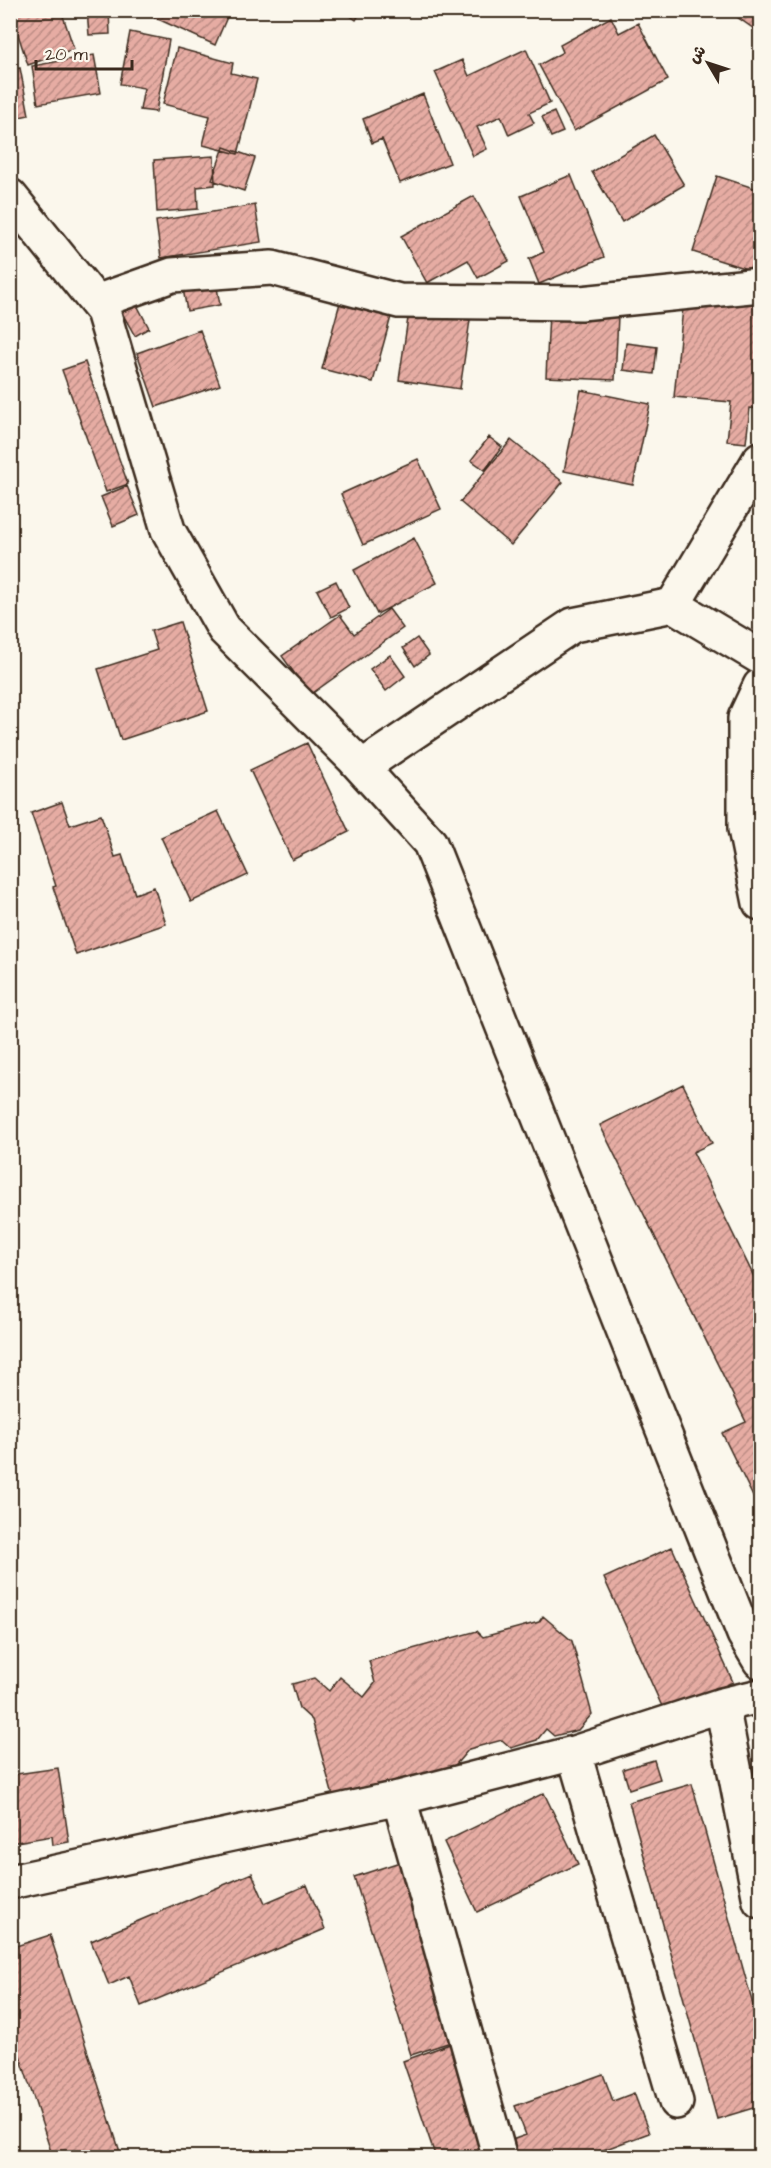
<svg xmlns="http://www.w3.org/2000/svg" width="771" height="2168" font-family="'Architects Daughter','Playpen Sans Arabic',sans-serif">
	<defs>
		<pattern id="building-hatch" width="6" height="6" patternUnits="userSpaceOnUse" patternTransform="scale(1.5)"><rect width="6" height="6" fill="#e6aca3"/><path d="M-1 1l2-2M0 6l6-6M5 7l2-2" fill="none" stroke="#bc8c84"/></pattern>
	</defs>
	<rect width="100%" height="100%" fill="#fbf7ec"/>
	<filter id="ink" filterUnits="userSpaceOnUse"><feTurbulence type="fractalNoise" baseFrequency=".0167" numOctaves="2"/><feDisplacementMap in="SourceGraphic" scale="12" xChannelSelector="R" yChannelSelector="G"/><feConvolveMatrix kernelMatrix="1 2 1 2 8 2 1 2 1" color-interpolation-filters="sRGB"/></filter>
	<g filter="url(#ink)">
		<path fill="url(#building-hatch)" stroke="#3b2a1e" stroke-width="1.5" d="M 10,10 L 61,10 L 74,49 L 28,65 Z
			M 87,10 L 109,10 L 110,34 L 89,35 Z
			M 138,10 L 230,10 L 215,45 Z
			M 342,10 L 362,10 L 356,20 Z
			M 727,10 L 760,10 L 760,33 Z
			M 611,17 L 619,33 L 638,23 L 668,80 L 574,131 L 539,65 L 563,52 L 560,45 Z
			M 130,32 L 169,40 L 156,112 L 140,110 L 144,88 L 120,84 Z
			M 177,48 L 233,63 L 231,73 L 257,79 L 238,154 L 203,145 L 210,116 L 163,104 Z
			M 526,49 L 550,103 L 529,113 L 534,123 L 509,135 L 501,116 L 477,127 L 487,149 L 473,156 L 435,72 L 462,60 L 469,76 Z
			M 94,55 L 101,93 L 38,104 L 32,66 Z
			M 20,68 L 29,115 L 10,119 L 10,70 Z
			M 423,94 L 450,163 L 400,183 L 382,139 L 372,143 L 363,119 Z
			M 554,112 L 563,132 L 551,137 L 542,117 Z
			M 654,135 L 684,185 L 622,222 L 592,172 Z
			M 224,147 L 255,158 L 244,191 L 212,180 Z
			M 214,156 L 215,185 L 197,187 L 198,209 L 157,212 L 154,160 Z
			M 571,175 L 604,257 L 539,284 L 529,259 L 544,252 L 521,196 Z
			M 717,176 L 760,190 L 760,238 L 750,270 L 693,252 Z
			M 474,196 L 509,261 L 478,278 L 468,260 L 427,283 L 401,236 Z
			M 255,205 L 261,242 L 161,258 L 156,221 Z
			M 215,276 L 220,305 L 187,311 L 182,283 Z
			M 684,298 L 760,305 L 760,409 L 750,408 L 746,443 L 727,441 L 731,402 L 674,397 Z
			M 341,299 L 392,313 L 373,382 L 322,369 Z
			M 136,303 L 149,328 L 135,336 L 121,311 Z
			M 409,311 L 470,320 L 460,389 L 399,380 Z
			M 549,312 L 618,316 L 615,380 L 546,377 Z
			M 200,330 L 220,385 L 156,407 L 137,353 Z
			M 626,343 L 657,347 L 654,374 L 623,370 Z
			M 85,362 L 128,484 L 106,492 L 62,370 Z
			M 581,390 L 650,404 L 633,485 L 564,471 Z
			M 489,437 L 502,447 L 485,470 L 471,460 Z
			M 511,440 L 563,482 L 511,545 L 460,502 Z
			M 418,459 L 441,509 L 363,545 L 341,494 Z
			M 127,486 L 139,515 L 113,526 L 101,497 Z
			M 414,538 L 437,583 L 377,614 L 354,570 Z
			M 336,581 L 349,608 L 331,617 L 317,590 Z
			M 389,609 L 403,628 L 310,695 L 282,656 L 340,615 L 354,634 Z
			M 180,622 L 208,711 L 121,740 L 98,669 L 157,650 L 151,631 Z
			M 417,638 L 429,655 L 415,666 L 403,648 Z
			M 390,655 L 405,676 L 386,691 L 370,669 Z
			M 307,743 L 349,832 L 292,860 L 250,770 Z
			M 62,802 L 70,825 L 101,815 L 115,857 L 122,855 L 135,894 L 154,887 L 166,924 L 76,955 L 53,887 L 56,886 L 31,813 Z
			M 218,811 L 248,875 L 191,902 L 161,837 Z
			M 683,1084 L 712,1143 L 693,1152 L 760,1289 L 760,1511 L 722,1433 L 746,1422 L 600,1125 Z
			M 672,1547 L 733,1682 L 665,1713 L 604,1578 Z
			M 543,1616 L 572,1641 L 592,1714 L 578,1730 L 554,1736 L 546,1729 L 537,1740 L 511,1748 L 502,1740 L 469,1749 L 445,1777 L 336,1807 L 312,1720 L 299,1708 L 292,1684 L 314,1678 L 329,1691 L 340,1677 L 364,1697 L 375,1683 L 369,1661 L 477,1631 L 483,1637 L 539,1622 Z
			M 654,1760 L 660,1779 L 629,1789 L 623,1769 Z
			M 58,1768 L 69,1842 L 53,1845 L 52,1836 L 10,1843 L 10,1775 Z
			M 692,1784 L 760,2030 L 760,2106 L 717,2119 L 629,1802 Z
			M 544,1793 L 578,1864 L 477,1912 L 444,1842 Z
			M 406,1860 L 463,2038 L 411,2055 L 354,1877 Z
			M 252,1873 L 265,1903 L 307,1885 L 325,1929 L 141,2006 L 129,1976 L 109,1985 L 91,1941 Z
			M 50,1935 L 122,2158 L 53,2158 L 10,2025 L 10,1948 Z
			M 458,2041 L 497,2158 L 436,2158 L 403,2061 Z
			M 603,2074 L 613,2101 L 634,2093 L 649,2133 L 582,2158 L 512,2158 L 506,2142 L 526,2135 L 515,2106 Z"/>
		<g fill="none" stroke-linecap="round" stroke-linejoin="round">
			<defs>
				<path id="street" d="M 10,196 L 103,311 L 168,530 L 224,629 L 352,757 L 430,843 L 744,1634 L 760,1661
					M 96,302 L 172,275 L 272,268 L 399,301 L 581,303 L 760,285
					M 673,605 L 760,657
					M 760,686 L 745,718 L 745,829 L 760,903
					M 362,767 L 573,625 L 673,605 L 760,459
					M 722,1705 L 760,1901
					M 574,1753 L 676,2102
					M 399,1798 L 500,2158
					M 10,1882 L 399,1798 L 574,1753 L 722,1705 L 760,1696"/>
			</defs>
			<use href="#street" stroke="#3b2a1e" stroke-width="38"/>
			<use href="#street" stroke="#fbf7ec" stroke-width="33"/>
		</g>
	</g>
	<rect width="771" height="2168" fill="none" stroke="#fbf7ec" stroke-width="36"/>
	<rect x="18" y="18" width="735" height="2132" fill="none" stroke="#3b2a1e" stroke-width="2" filter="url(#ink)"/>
	<g transform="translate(708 63) rotate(309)" stroke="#fbf7ec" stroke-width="4.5" paint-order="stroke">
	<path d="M0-4.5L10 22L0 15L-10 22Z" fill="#3b2a1e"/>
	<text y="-9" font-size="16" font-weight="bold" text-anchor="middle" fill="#3b2a1e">ش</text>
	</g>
	<path d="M36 60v9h96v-9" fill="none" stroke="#3b2a1e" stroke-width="3"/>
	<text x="45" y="60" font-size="18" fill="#3b2a1e" stroke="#fbf7ec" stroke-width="4.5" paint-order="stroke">20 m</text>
</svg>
